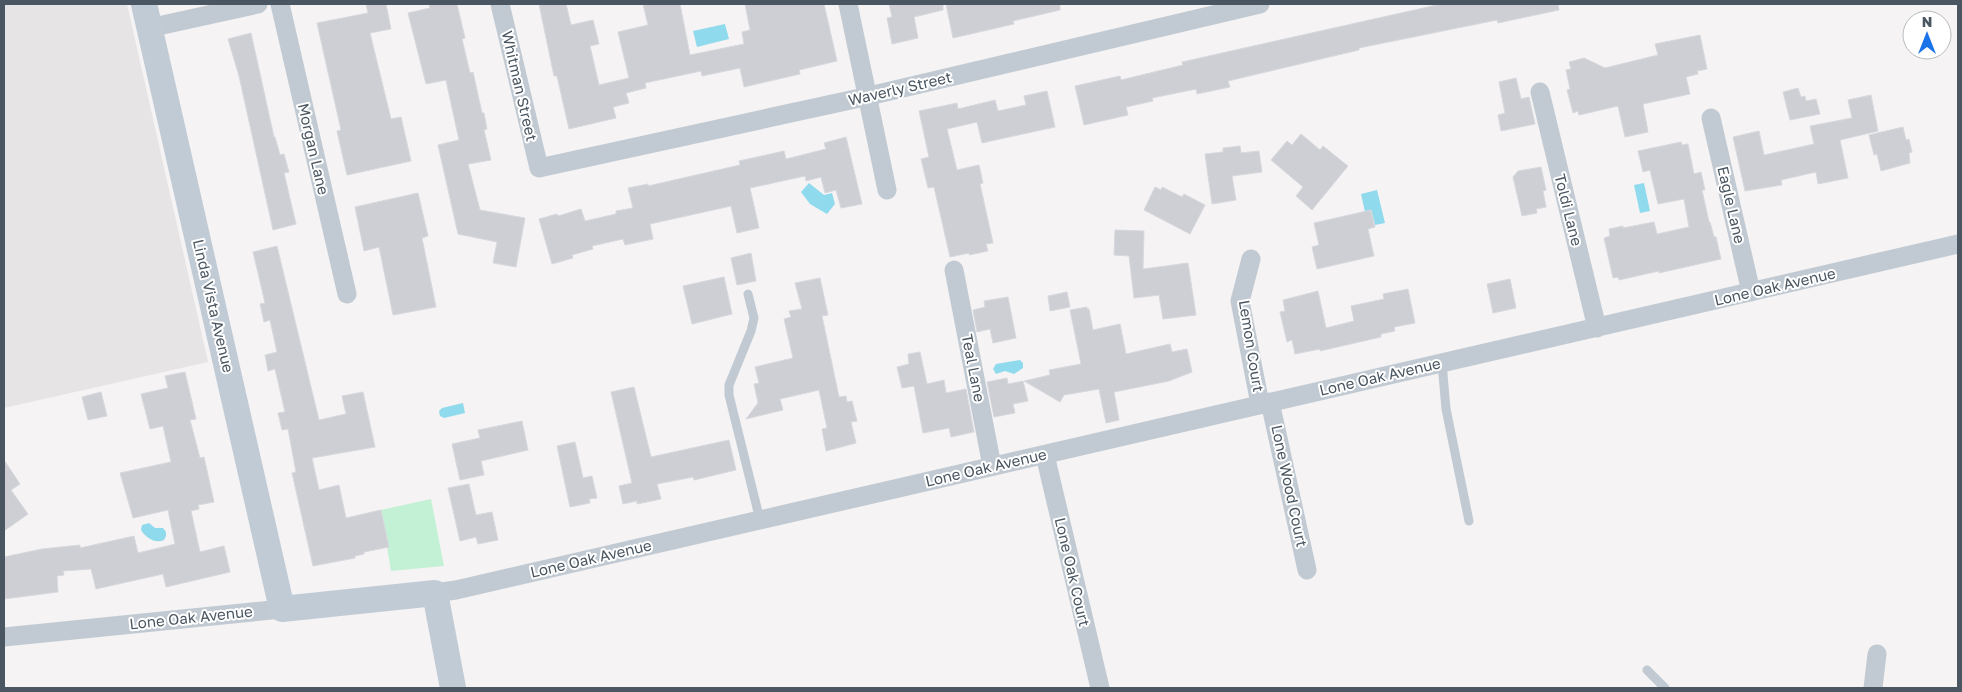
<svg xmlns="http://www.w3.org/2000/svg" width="1962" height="692" font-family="'Golos Text',sans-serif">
	<rect width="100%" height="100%" fill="#f5f3f3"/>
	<path fill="#e6e4e5" d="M 4,4 L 127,4 L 208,362 L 4,408 Z"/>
	<path fill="#c3f1d5" d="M 431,499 L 444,566 L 391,571 L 381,510 Z"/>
	<path fill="#90daee" d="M 725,24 L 729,39 L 697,47 L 693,31 Z
		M 809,183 L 824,195 L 832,193 L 835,204 L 827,214 L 810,204 L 801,192 Z
		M 1644,183 L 1650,211 L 1640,213 L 1634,185 Z
		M 1377,190 L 1385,223 L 1375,225 L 1371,210 L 1365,212 L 1361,194 Z
		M 1020,360 L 1023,363 L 1023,368 L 1014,374 L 1005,371 L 996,374 L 993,369 L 996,364 Z
		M 463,403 L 465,413 L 444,418 L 440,416 L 439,411 L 442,408 Z
		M 149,523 L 155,528 L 163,528 L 166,532 L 166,536 L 164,540 C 155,544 146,538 141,530 L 142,525 Z"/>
	<path fill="#cdcfd5" stroke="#d7d9de" d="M 366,4 L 386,4 L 391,29 L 370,33 L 391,119 L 401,117 L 411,161 L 347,175 L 337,131 L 341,130 L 317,23 L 368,13 Z
		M 429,4 L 457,4 L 465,38 L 462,39 L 470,73 L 473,72 L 482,113 L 484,113 L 487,129 L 484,130 L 491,160 L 468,164 L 480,210 L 525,218 L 516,267 L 493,263 L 497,242 L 458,234 L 438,145 L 459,140 L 450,99 L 446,80 L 426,84 L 408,13 L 430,8 Z
		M 539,4 L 566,4 L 571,25 L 593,20 L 599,44 L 590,46 L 599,85 L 629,78 L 618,32 L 648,25 L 643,4 L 680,4 L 690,55 L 744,44 L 742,32 L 750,30 L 745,4 L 824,4 L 837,61 L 799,70 L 800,74 L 744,87 L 740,68 L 702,76 L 701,71 L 645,83 L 646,88 L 626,93 L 629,103 L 613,107 L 616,118 L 569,129 L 557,76 L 554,76 Z
		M 889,4 L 943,4 L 943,10 L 914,17 L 918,38 L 892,44 L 887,18 L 892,17 Z
		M 946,4 L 1060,4 L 1060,10 L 1013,21 L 1014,24 L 953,38 Z
		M 1441,4 L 1558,4 L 1559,10 L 1498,23 L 1497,20 L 1359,48 L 1359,50 L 1228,81 L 1230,87 L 1197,94 L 1196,89 L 1152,98 L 1153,101 L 1126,107 L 1128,115 L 1084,125 L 1075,86 L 1120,76 L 1121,80 L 1183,65 L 1182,62 Z
		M 251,33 L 274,137 L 275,137 L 280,155 L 284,154 L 289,172 L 284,173 L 296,224 L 273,230 L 239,76 L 228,39 Z
		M 1700,35 L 1707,69 L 1697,71 L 1698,74 L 1686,77 L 1690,94 L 1643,104 L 1648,132 L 1625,137 L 1618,106 L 1579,115 L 1578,111 L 1573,113 L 1567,90 L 1570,89 L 1566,70 L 1571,69 L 1569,62 L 1584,58 L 1605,68 L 1658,55 L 1655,44 Z
		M 1516,78 L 1521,99 L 1529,97 L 1535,124 L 1501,131 L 1498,115 L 1505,113 L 1499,82 Z
		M 1798,88 L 1801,97 L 1805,96 L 1806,101 L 1816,99 L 1820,114 L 1790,120 L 1783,92 Z
		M 1047,91 L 1055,127 L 982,143 L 977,122 L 947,129 L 957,170 L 979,165 L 983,183 L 980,184 L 993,243 L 986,244 L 988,251 L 969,255 L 969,253 L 950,257 L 934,187 L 928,188 L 921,159 L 929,157 L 919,111 L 957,103 L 958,109 L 995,100 L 998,111 L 1026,105 L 1024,96 Z
		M 1871,95 L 1878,131 L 1840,140 L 1848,178 L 1818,184 L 1816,172 L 1781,180 L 1782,185 L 1745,191 L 1733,137 L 1759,131 L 1764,155 L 1814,144 L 1810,126 L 1852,118 L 1848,100 Z
		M 1903,127 L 1906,140 L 1909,139 L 1912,152 L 1909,153 L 1910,163 L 1881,171 L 1877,154 L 1874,155 L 1869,135 Z
		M 1301,134 L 1320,150 L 1323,146 L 1348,166 L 1312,210 L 1296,196 L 1303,187 L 1271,160 L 1287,141 L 1292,145 Z
		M 846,137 L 862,204 L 841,208 L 836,190 L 825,193 L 821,177 L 806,181 L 805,176 L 750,188 L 759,228 L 737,233 L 731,206 L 650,224 L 653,239 L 625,245 L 623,239 L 592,246 L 593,249 L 572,255 L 573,258 L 552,264 L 539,219 L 557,214 L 558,216 L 581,209 L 585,221 L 616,214 L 616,211 L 633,208 L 628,188 L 648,184 L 648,186 L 740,165 L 739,161 L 784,151 L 786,159 L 826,149 L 824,143 Z
		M 1681,142 L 1682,145 L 1688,144 L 1694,174 L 1701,172 L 1705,190 L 1702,190 L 1709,222 L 1710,222 L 1714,237 L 1716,237 L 1721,259 L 1659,273 L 1659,271 L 1619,280 L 1618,277 L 1613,278 L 1604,238 L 1610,236 L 1609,229 L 1623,226 L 1623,228 L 1654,222 L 1657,234 L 1689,227 L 1684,199 L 1658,204 L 1650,170 L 1643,172 L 1638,151 Z
		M 1240,146 L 1241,153 L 1259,151 L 1262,172 L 1232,176 L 1236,200 L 1212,204 L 1205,154 L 1223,152 L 1223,148 Z
		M 1541,167 L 1546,190 L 1543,191 L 1546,207 L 1536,209 L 1537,213 L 1522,216 L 1513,177 L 1518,171 Z
		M 1155,187 L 1161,190 L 1162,187 L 1182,197 L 1184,194 L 1205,205 L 1190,234 L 1144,210 Z
		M 418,193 L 428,236 L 422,238 L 436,307 L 393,315 L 379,247 L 364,251 L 355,207 Z
		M 1371,210 L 1375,227 L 1368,229 L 1374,256 L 1317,269 L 1312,247 L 1319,245 L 1314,223 Z
		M 1115,230 L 1144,231 L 1143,269 L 1188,263 L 1196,315 L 1163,319 L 1159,295 L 1134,298 L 1129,256 L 1114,255 Z
		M 277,246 L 319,420 L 346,414 L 342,396 L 363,392 L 375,447 L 312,458 L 319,490 L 339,485 L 346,518 L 381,510 L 389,547 L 364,552 L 364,554 L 355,556 L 355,558 L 313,566 L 292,473 L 296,472 L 288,429 L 282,430 L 278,413 L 285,412 L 275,369 L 268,371 L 265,355 L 277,352 L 270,320 L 264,322 L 260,304 L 265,303 L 253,252 Z
		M 751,253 L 756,281 L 737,285 L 731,258 Z
		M 724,277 L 732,314 L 692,324 L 683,286 Z
		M 820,278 L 828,315 L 822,316 L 839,397 L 846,396 L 847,402 L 852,401 L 857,421 L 851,422 L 856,443 L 826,451 L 822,429 L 827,428 L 819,390 L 780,399 L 783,410 L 746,419 L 758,403 L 754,384 L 759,383 L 755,367 L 793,358 L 784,319 L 791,317 L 789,311 L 802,309 L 795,283 Z
		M 1510,279 L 1516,308 L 1493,313 L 1487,284 Z
		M 1408,289 L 1415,323 L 1394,327 L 1395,331 L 1381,334 L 1381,337 L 1320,351 L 1320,349 L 1295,354 L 1292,340 L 1287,342 L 1280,312 L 1285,311 L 1283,300 L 1318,291 L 1326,328 L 1354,321 L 1351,306 L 1384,299 L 1383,294 Z
		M 1067,292 L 1070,307 L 1050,311 L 1048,296 Z
		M 1008,297 L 1016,338 L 993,343 L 990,329 L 977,332 L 973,310 L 985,307 L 984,301 Z
		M 1087,307 L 1087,309 L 1089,309 L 1093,330 L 1120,324 L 1126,354 L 1170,344 L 1172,352 L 1187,349 L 1192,372 L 1169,381 L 1114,392 L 1119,420 L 1106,423 L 1099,389 L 1064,395 L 1060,402 L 1024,381 L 1050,375 L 1049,370 L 1081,364 L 1070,310 Z
		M 920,352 L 927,384 L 944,380 L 946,393 L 966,389 L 974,432 L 951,437 L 949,428 L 923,433 L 914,386 L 902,388 L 897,367 L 909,364 L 908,354 Z
		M 185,372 L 196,419 L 190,420 L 200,458 L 204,457 L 214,502 L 198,505 L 199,509 L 191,511 L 200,552 L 224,546 L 230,572 L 166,587 L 163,574 L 96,589 L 91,569 L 63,571 L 64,575 L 57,576 L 58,592 L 4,599 L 4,557 L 42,549 L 80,545 L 80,548 L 134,536 L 138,553 L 175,544 L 168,510 L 133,518 L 120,473 L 171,462 L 163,426 L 150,429 L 141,394 L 168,388 L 165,376 Z
		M 1007,378 L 1008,384 L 1023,381 L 1028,401 L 1013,404 L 1015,413 L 994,417 L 987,382 Z
		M 634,387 L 651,457 L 729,440 L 736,470 L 694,480 L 693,477 L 657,484 L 661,499 L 637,504 L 637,501 L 623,504 L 619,486 L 632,483 L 611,392 Z
		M 101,392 L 107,416 L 88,420 L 82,397 Z
		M 522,421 L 528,450 L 481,461 L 484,475 L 460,480 L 452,444 L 480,438 L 478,430 Z
		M 575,442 L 583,478 L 592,476 L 597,498 L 589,499 L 590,503 L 570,507 L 557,446 Z
		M 4,460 L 20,484 L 11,490 L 28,514 L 4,531 Z
		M 469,484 L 476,515 L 492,512 L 498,540 L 478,544 L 476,537 L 460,541 L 448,488 Z"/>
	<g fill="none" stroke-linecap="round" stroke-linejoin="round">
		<path stroke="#c1cad2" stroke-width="9" d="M 748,294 L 754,318 L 751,331 L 729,385 L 729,395 L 760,520
			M 1442,363 L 1446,409 L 1469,521
			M 1647,670 L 1665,688"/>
		<path stroke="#c1cad2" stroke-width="19" d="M 280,4 L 347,294
			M 500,4 L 539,168 L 869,96 L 1260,4
			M 848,4 L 887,190
			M 149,28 L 258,4
			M 1540,92 L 1597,328
			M 1711,118 L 1751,292
			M 1251,259 L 1240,301 L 1260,404
			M 954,270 L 992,466
			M 1270,402 L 1307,570
			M 1045,455 L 1100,688
			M 435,593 L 456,590 L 1958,244
			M 4,637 L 282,609
			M 1873,688 L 1877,654"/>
		<path stroke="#c1cbd6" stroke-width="26" d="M 144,4 L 282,609 L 435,593 L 453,688"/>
	</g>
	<g text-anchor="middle" stroke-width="4" stroke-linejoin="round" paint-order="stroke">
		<g font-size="15" fill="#4a5661" stroke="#fff">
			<text transform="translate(519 86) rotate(77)" y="5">Whitman Street</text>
			<text transform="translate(900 89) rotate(-13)" y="5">Waverly Street</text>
			<text transform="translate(313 149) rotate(77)" y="5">Morgan Lane</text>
			<text transform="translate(1731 205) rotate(77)" y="5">Eagle Lane</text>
			<text transform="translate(1568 210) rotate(76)" y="5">Toldi Lane</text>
			<text transform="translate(1775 287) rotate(-13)" y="5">Lone Oak Avenue</text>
			<text transform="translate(213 306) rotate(77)" y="5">Linda Vista Avenue</text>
			<text transform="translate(1251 346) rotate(81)" y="5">Lemon Court</text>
			<text transform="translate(973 368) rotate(79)" y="5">Teal Lane</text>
			<text transform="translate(1380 377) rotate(-13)" y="5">Lone Oak Avenue</text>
			<text transform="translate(986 468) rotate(-13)" y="5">Lone Oak Avenue</text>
			<text transform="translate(1289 486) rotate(78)" y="5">Lone Wood Court</text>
			<text transform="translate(591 559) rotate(-13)" y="5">Lone Oak Avenue</text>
			<text transform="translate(1072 572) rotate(77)" y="5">Lone Oak Court</text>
			<text transform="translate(191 618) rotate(-6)" y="5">Lone Oak Avenue</text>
		</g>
	</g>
	<rect width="1962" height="692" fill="none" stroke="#4a5661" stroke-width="10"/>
	<g transform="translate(1927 35)"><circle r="24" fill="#ffffff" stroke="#b7bbc0"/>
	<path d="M0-4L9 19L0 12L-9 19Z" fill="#1a73e8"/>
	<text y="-8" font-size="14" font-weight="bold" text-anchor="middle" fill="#4a5661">N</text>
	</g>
</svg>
